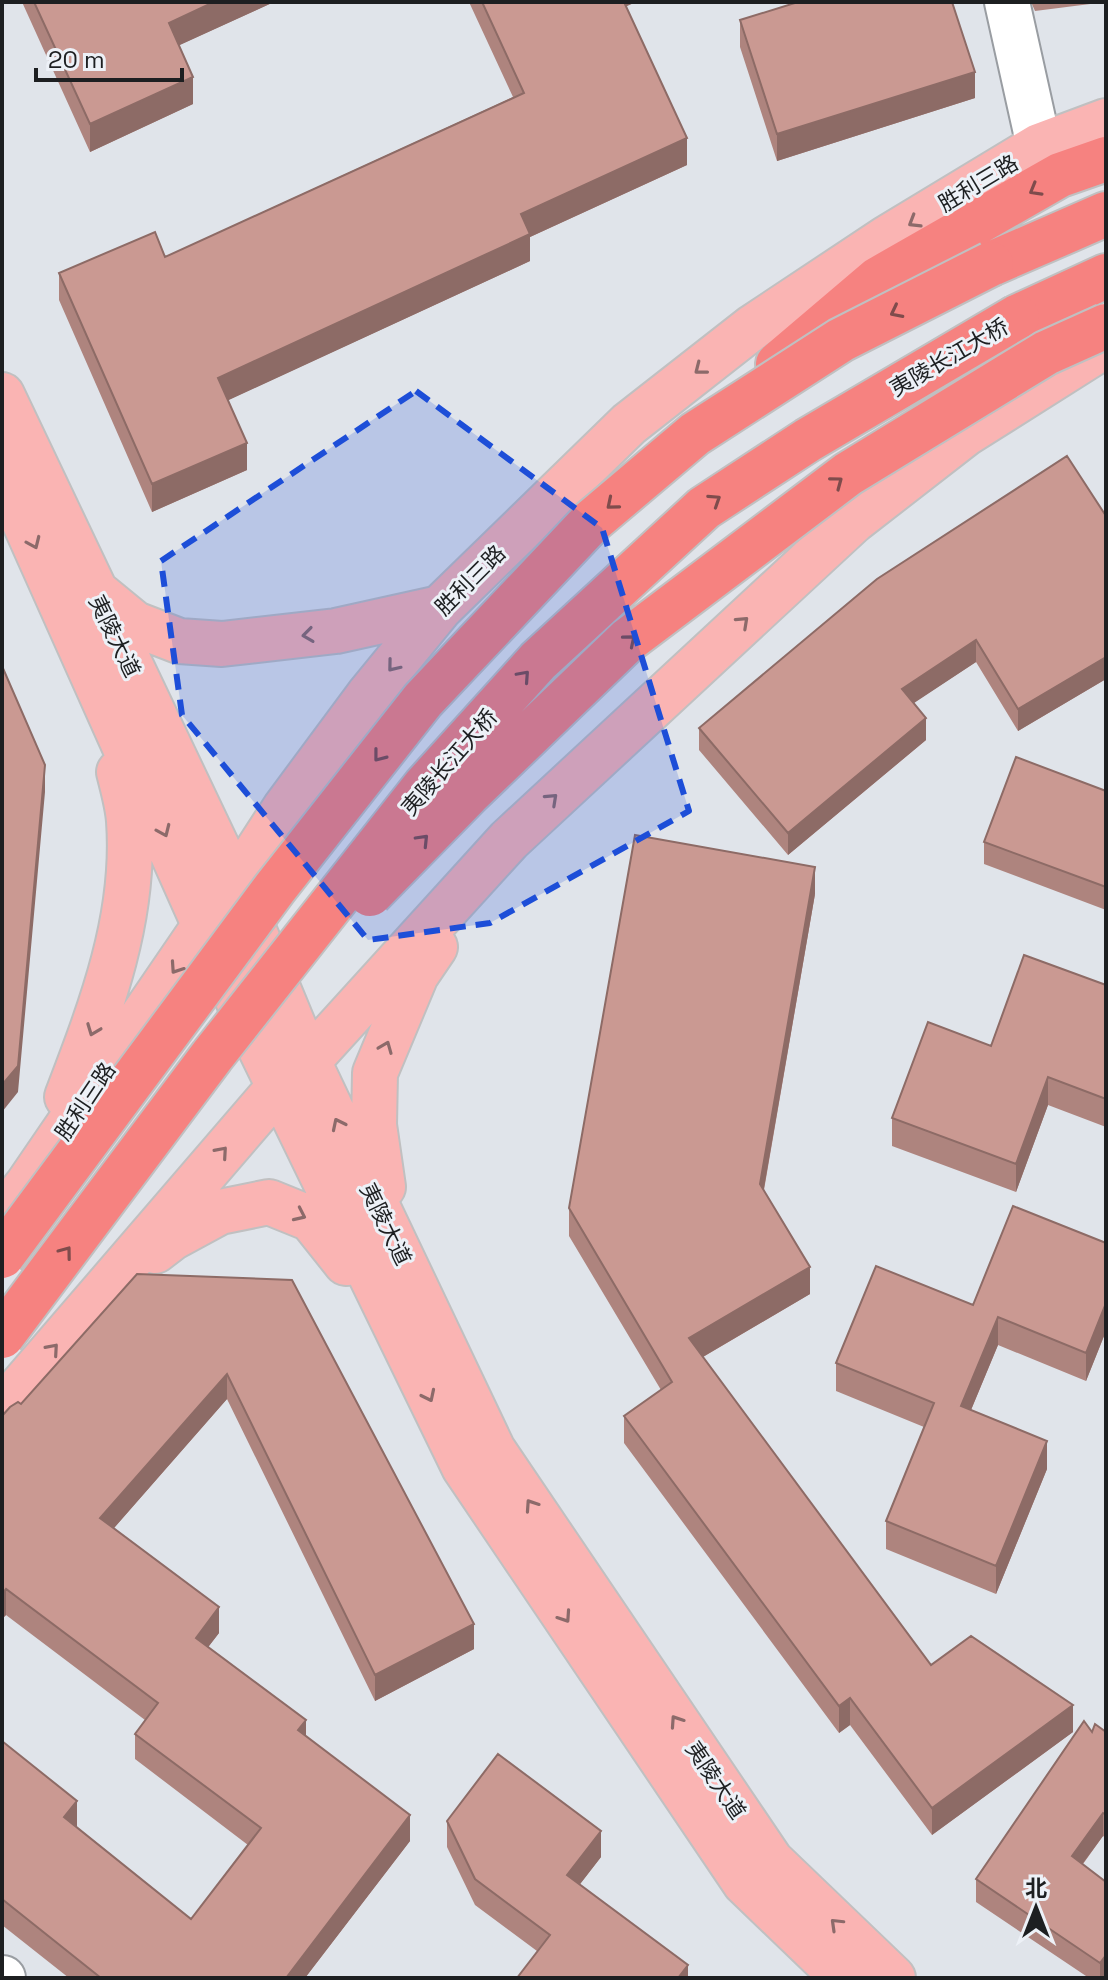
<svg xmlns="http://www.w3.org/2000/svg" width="1108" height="1980" font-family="'Space Grotesk','Noto Sans SC',sans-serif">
	<rect width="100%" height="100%" fill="#e0e4ea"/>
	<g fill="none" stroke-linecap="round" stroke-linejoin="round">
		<defs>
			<path id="minor" d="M 1007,2 L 1039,146
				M 2,1978 L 3,1978"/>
			<path id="major" d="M 2,395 L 235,885 L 308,1061 L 493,1450 L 771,1861 L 893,1978
				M 2,472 L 250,1027 L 464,1467 L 745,1883 L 844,1978
				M 96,592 L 135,624 L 179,641 L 222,644 L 336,631 L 440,608
				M 67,1097 C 101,1008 136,918 129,821 C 128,805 123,788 119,772
				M 383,1187 L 374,1125 L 375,1073 L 416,975 L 435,947
				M 2,1217 L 28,1184 L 205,925 L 235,885 L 285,808 L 368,696 L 440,608 L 629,424 L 753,327 L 887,238 L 1039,146 L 1106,121
				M 155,1251 L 172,1238 L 220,1212 L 269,1202 L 311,1219 L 346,1263
				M 2,1409 L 279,1087 L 308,1061 L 509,840 L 853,521 L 965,434 L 1106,345"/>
			<path id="highway" d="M 991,264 L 1106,214
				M 1017,317 L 1106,276
				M 778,364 L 878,279 L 1060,175 L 1106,159"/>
		</defs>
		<use href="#minor" stroke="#999da2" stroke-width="48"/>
		<use href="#major" stroke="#c0c0c1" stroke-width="48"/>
		<use href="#highway" stroke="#c0c0c1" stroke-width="48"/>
		<use href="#minor" stroke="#fff" stroke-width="44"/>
		<use href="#major" stroke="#fab4b3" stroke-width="44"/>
		<use href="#highway" stroke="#f68280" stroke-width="44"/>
		<defs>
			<path id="highway-bridge" d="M 370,894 L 468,794 L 628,640 L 848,474 L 1046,353 L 1106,326
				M 2,1256 L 275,888 L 423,700 L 592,521 L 695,434 L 841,340 L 991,264
				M 2,1336 L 212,1056 L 425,786 L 538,661 L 704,508 L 808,440 L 1017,317"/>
		</defs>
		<use href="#highway-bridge" stroke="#c0c0c1" stroke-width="48" stroke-linecap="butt"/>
		<use href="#highway-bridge" stroke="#f68280" stroke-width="44"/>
	</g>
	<path fill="#ae847e" d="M 22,2 L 274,2 L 179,45 L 193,104 L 90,152 Z
		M 469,2 L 636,2 L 626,6 L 687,165 L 530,237 L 530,261 L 228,400 L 247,470 L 152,512 L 59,300 L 59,273 L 165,257 L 513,97 Z
		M 1031,2 L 1106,2 L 1035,11 Z
		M 740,20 L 975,98 L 777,161 L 740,47 Z
		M 1106,516 L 1106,679 L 1018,731 L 976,662 L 913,703 L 926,740 L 788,855 L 699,750 L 699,728 Z
		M 1106,791 L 1106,910 L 984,864 L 984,842 Z
		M 815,894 L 764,1190 L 810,1294 L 703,1357 L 931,1665 L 1073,1732 L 932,1835 L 850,1725 L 839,1733 L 624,1443 L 624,1416 L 661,1390 L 569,1236 L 569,1208 Z
		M 1106,985 L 1106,1127 L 1048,1105 L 1016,1192 L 892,1146 L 892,1118 L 991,1046 Z
		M 1106,1243 L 1106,1331 L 1086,1381 L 998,1345 L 971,1410 L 1047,1469 L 996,1594 L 886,1549 L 886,1521 L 924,1427 L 836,1391 L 836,1363 L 973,1305 Z
		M 137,1274 L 474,1649 L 375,1701 L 227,1399 L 114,1528 L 219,1633 L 208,1647 L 306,1736 L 410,1841 L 305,1978 L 69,1978 L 2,1925 L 2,1741 L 77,1827 L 191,1919 L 248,1845 L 135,1759 L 135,1734 L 145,1720 L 6,1615 L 2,1619 L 2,1416 L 21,1404 Z
		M 1092,1732 L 1106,1732 L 1106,1838 L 1103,1836 L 1083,1864 L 1106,1978 L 1089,1978 L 976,1902 L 976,1879 Z
		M 447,1821 L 601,1857 L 580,1884 L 688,1978 L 537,1951 L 475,1905 L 447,1847 Z"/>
	<path fill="#8d6b66" d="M 214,2 L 274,2 L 169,50 L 169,23 Z
		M 616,2 L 636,2 L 616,11 Z
		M 975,72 L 975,98 L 777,161 L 777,134 Z
		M 193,77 L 193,104 L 90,152 L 90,124 Z
		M 687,138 L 687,165 L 530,237 L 530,261 L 218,405 L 218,378 L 521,214 Z
		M 247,443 L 247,470 L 152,512 L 152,484 Z
		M 976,640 L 976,662 L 902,711 L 902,689 Z
		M 1106,657 L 1106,679 L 1018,731 L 1018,709 Z
		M 926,718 L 926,740 L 788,855 L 788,833 Z
		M 45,765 L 45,792 L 18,1092 L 2,1112 L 2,1085 Z
		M 815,867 L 815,894 L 760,1211 L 760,1184 Z
		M 1048,1077 L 1048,1105 L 1016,1192 L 1016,1164 Z
		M 810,1267 L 810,1294 L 689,1365 L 689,1338 Z
		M 1106,1303 L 1106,1331 L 1086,1381 L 1086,1353 Z
		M 998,1317 L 998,1345 L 961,1434 L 961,1406 Z
		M 227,1374 L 227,1399 L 100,1544 L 100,1518 Z
		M 1047,1441 L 1047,1469 L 996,1594 L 996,1566 Z
		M 6,1589 L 6,1615 L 2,1619 L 2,1594 Z
		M 219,1607 L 219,1633 L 196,1663 L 196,1638 Z
		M 474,1624 L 474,1649 L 375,1701 L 375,1675 Z
		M 850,1698 L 850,1725 L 839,1733 L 839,1706 Z
		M 1073,1705 L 1073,1732 L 932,1835 L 932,1808 Z
		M 306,1720 L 306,1745 L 298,1730 Z
		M 77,1801 L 77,1827 L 64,1817 Z
		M 1103,1813 L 1103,1836 L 1072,1878 L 1072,1856 Z
		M 410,1815 L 410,1841 L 305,1978 L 286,1978 Z
		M 601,1831 L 601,1857 L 567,1901 L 567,1875 Z
		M 1106,1955 L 1106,1978 L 1100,1978 L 1100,1963 Z
		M 688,1965 L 688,1978 L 678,1978 Z"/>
	<path fill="#ca9992" stroke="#8d6b66" stroke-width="2" d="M 34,2 L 214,2 L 169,23 L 193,77 L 90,124 Z
		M 482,2 L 624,2 L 687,138 L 521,214 L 530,234 L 218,378 L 247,443 L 152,484 L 59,273 L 155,232 L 165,257 L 524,93 Z
		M 798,2 L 952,2 L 975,72 L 777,134 L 740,20 Z
		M 1067,456 L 1106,516 L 1106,657 L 1018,709 L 976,640 L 902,689 L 926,718 L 788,833 L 699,728 L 877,579 Z
		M 2,666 L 45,765 L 18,1066 L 2,1085 Z
		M 1016,757 L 1106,791 L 1106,887 L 984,842 Z
		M 635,835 L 815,867 L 760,1184 L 810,1267 L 689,1338 L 931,1665 L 971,1636 L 1073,1705 L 932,1808 L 850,1698 L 839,1706 L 624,1416 L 672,1382 L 569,1208 Z
		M 1024,955 L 1106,985 L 1106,1099 L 1048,1077 L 1016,1164 L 892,1118 L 928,1022 L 991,1046 Z
		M 1013,1206 L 1106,1243 L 1106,1303 L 1086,1353 L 998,1317 L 961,1406 L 1047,1441 L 996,1566 L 886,1521 L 934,1403 L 836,1363 L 876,1266 L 973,1305 Z
		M 137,1274 L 292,1280 L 474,1624 L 375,1675 L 227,1374 L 100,1518 L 219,1607 L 196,1638 L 306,1720 L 298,1730 L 410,1815 L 286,1978 L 101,1978 L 2,1899 L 2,1741 L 77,1801 L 64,1817 L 191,1919 L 261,1828 L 135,1734 L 158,1703 L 6,1589 L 2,1594 L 2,1416 L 10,1407 L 18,1402 L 21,1404 Z
		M 1084,1721 L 1092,1732 L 1095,1724 L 1106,1732 L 1106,1815 L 1103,1813 L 1072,1856 L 1106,1882 L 1106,1955 L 1100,1963 L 976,1879 Z
		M 498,1754 L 601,1831 L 567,1875 L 688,1965 L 678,1978 L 517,1978 L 550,1935 L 475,1879 L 447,1821 Z"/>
	<defs><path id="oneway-chevron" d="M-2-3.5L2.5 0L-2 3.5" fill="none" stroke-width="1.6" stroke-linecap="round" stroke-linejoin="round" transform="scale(2)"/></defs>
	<g stroke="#7f4c4c">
		<use href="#oneway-chevron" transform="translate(1035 190) rotate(150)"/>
		<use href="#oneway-chevron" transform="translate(896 312) rotate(153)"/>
		<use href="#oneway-chevron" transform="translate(837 482) rotate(-37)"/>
		<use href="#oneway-chevron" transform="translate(715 500) rotate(-33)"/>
		<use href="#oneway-chevron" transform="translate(612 504) rotate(140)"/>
		<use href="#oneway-chevron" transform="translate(630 640) rotate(-40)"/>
		<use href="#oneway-chevron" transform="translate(524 676) rotate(-48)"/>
		<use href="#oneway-chevron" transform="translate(379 756) rotate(128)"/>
		<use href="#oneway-chevron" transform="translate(423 840) rotate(-46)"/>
		<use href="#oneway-chevron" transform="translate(66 1252) rotate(-53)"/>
	</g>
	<g stroke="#8c6a6a">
		<use href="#oneway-chevron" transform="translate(914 222) rotate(149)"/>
		<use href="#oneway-chevron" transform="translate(700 369) rotate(142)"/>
		<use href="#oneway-chevron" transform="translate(34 543) rotate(66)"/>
		<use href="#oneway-chevron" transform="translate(743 622) rotate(-43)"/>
		<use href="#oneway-chevron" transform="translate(308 635) rotate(172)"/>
		<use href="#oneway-chevron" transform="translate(393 666) rotate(129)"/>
		<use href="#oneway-chevron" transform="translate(552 799) rotate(-43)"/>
		<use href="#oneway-chevron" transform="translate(164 831) rotate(66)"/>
		<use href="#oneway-chevron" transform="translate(176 968) rotate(124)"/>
		<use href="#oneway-chevron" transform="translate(93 1030) rotate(111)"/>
		<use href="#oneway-chevron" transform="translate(386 1047) rotate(-68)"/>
		<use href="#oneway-chevron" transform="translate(338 1124) rotate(-116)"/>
		<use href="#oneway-chevron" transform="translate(222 1152) rotate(-49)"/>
		<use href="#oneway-chevron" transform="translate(300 1215) rotate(25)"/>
		<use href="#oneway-chevron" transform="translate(53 1349) rotate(-49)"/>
		<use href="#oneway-chevron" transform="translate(429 1396) rotate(64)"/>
		<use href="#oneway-chevron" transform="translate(531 1505) rotate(-124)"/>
		<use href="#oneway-chevron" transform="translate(565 1617) rotate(56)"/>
		<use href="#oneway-chevron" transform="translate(676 1721) rotate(-124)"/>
		<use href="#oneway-chevron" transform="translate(836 1924) rotate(-136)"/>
	</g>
	<path fill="#1d4ed8" fill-opacity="0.2" stroke="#1d4ed8" stroke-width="6" stroke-dasharray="16 10" stroke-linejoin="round" d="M 416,391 L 602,528 L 689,811 L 490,923 L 368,940 L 182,715 L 161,561 Z"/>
	<g text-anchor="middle" stroke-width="6" stroke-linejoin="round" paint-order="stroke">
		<g font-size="22" fill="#1d1f21" stroke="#edf1f7">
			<text transform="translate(978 183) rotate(-31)" y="8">胜利三路</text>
			<text transform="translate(949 357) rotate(-30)" y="8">夷陵长江大桥</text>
			<text transform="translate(470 580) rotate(-45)" y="8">胜利三路</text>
			<text transform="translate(115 636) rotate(64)" y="8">夷陵大道</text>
			<text transform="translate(449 762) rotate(-49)" y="8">夷陵长江大桥</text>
			<text transform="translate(85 1101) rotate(-56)" y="8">胜利三路</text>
			<text transform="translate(386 1224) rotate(64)" y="8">夷陵大道</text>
			<text transform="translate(716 1780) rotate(56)" y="8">夷陵大道</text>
		</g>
	</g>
	<rect width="1108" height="1980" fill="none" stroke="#1d1f21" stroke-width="8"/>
	<g transform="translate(1036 1908)" stroke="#edf1f7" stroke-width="6" paint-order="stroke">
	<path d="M0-6L14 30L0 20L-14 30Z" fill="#1d1f21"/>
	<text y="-12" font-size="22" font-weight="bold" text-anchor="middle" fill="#1d1f21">北</text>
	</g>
	<path d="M36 68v12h146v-12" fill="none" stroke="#1d1f21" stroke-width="4"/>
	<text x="48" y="68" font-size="24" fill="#1d1f21" stroke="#edf1f7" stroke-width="6" paint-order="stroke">20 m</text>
</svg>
